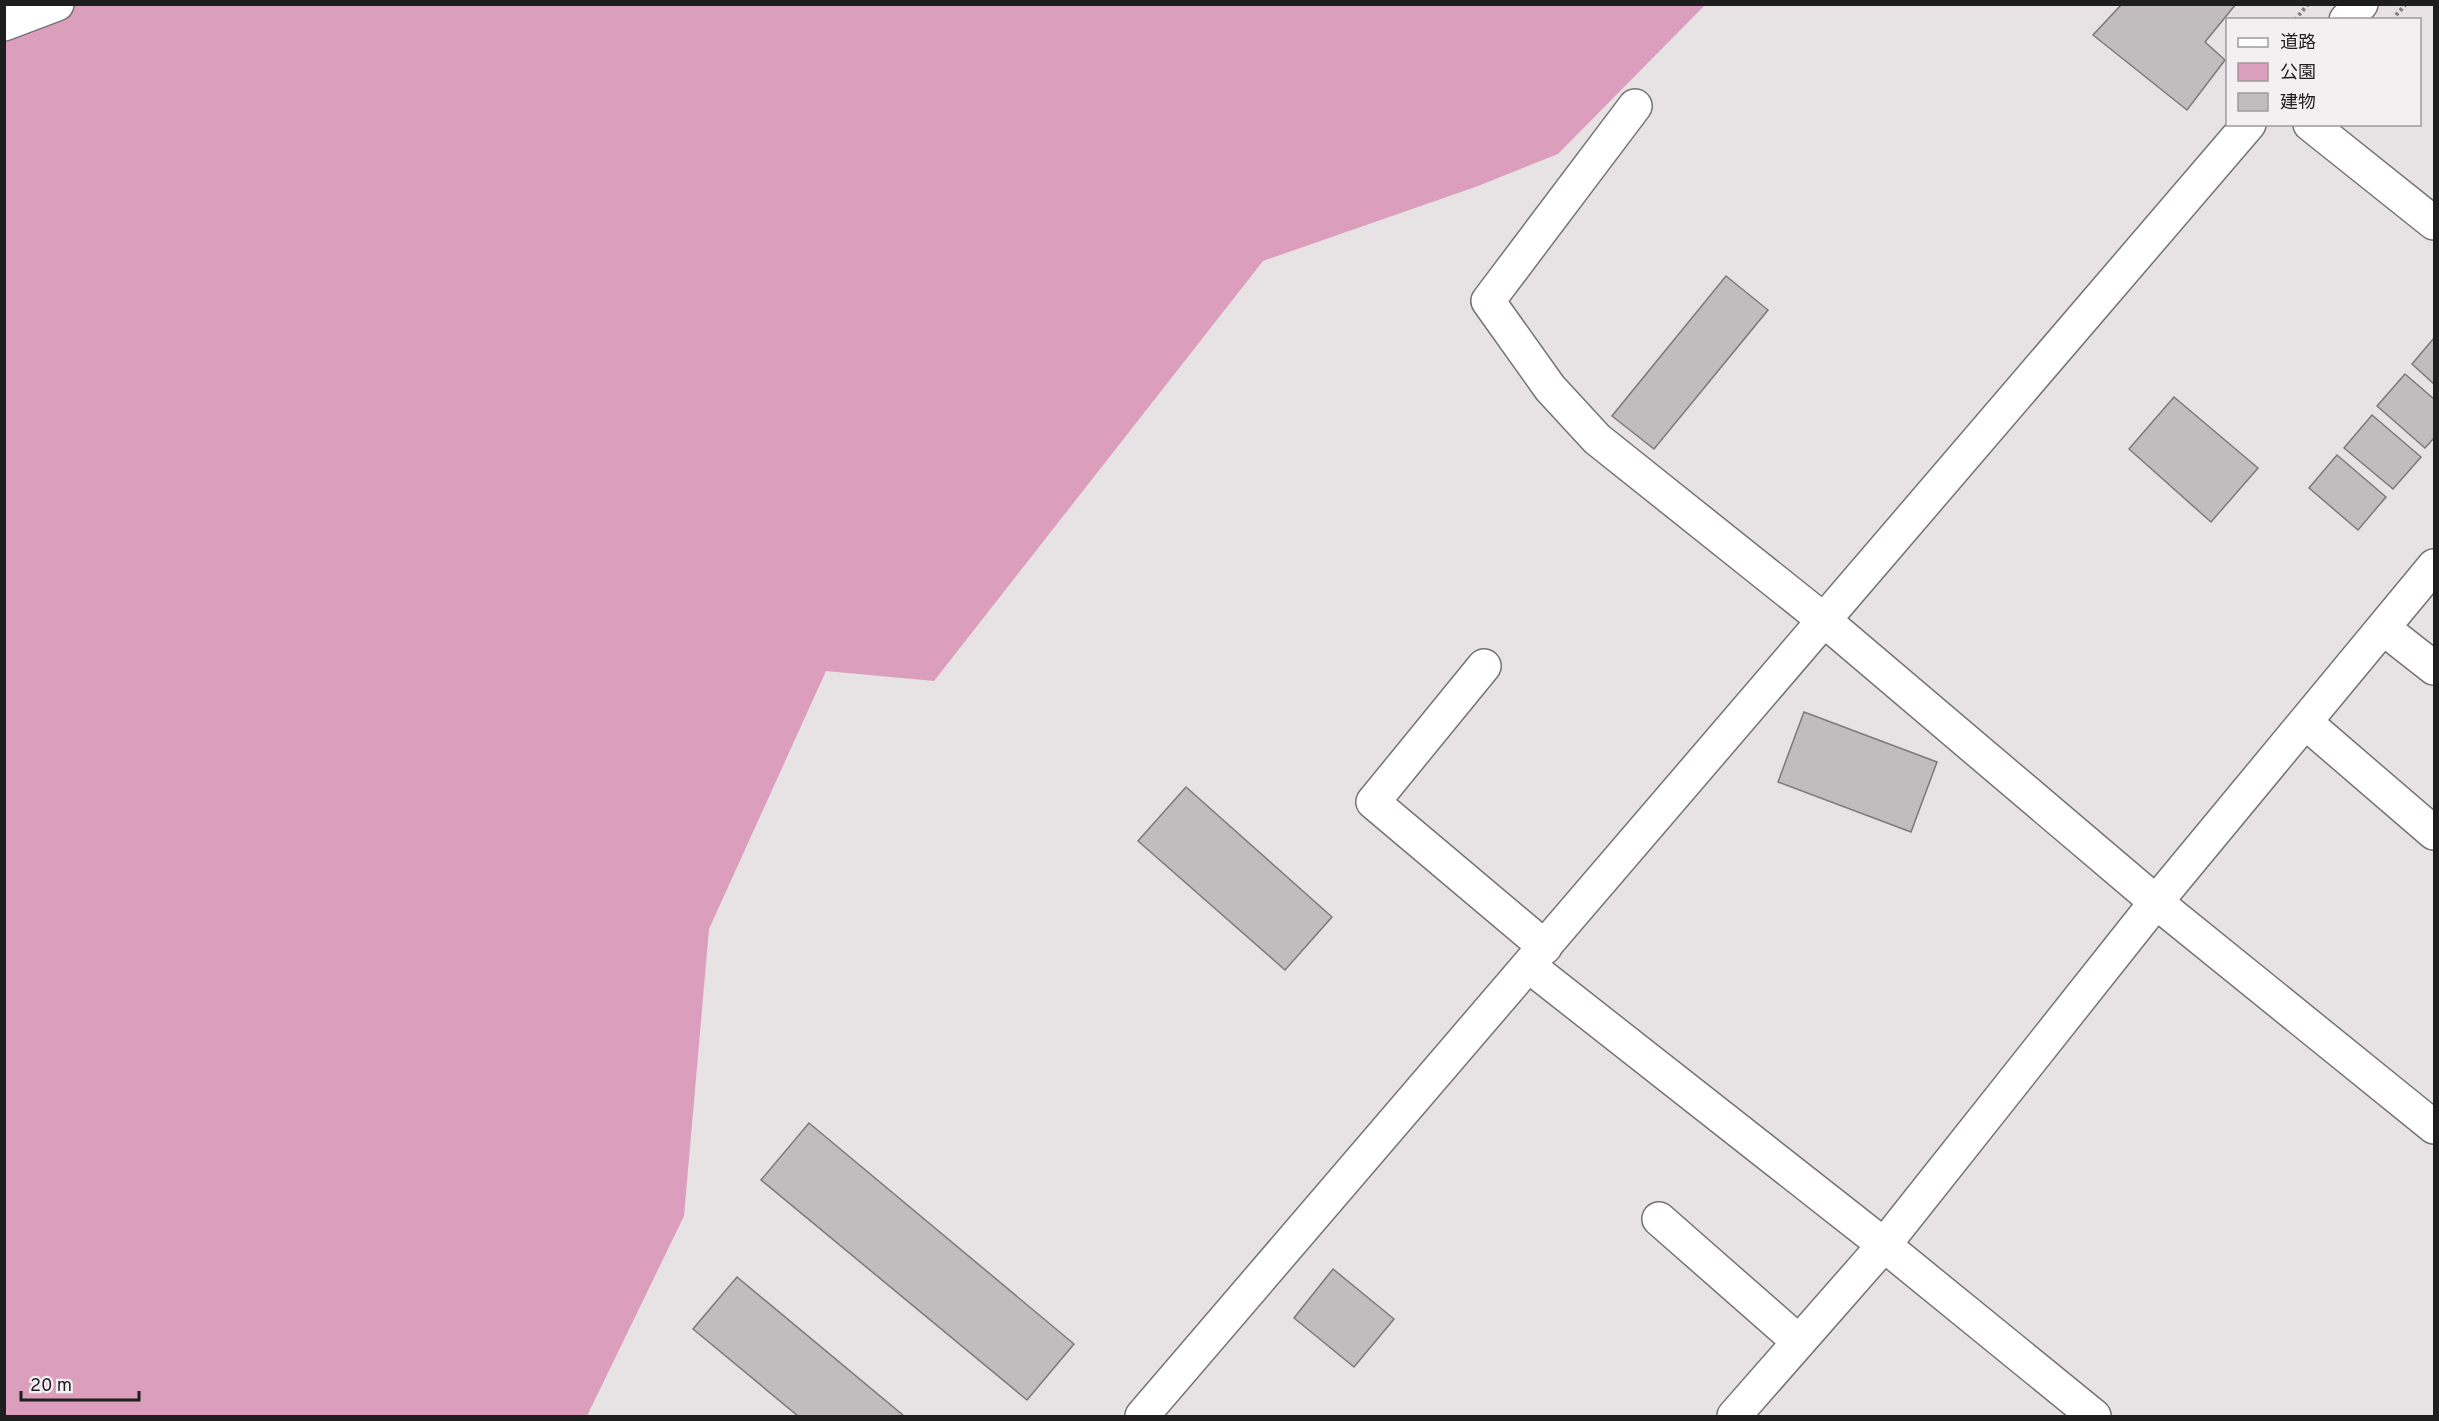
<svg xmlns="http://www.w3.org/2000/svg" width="2439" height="1421" font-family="Overpass,'Noto Sans JP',sans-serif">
	<rect width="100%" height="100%" fill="#e7e2e4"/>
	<path fill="#dc9ebd" d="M 5,5 L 1705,5 L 1558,154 L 1478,186 L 1263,261 L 934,681 L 826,671 L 709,929 L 684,1216 L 587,1416 L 5,1416 Z"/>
	<path fill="#c1bcbe" stroke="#7d797b" stroke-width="1.5" d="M 2122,4 L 2236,4 L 2205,42 L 2225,60 L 2187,110 L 2093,35 Z
		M 1726,276 L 1768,310 L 1654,449 L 1612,416 Z
		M 2434,338 L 2434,384 L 2412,364 Z
		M 2405,374 L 2434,399 L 2434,438 L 2425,448 L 2377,406 Z
		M 2174,397 L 2258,468 L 2211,522 L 2129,449 Z
		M 2372,415 L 2421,457 L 2393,489 L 2344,448 Z
		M 2337,455 L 2386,497 L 2358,530 L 2309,488 Z
		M 1804,712 L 1937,762 L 1911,832 L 1778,782 Z
		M 1186,787 L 1332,917 L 1285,970 L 1138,841 Z
		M 809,1123 L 1074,1344 L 1027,1400 L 761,1180 Z
		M 1333,1269 L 1394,1319 L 1354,1367 L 1294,1318 Z
		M 737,1277 L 904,1416 L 798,1416 L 693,1329 Z"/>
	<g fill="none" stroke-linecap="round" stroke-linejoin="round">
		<defs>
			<path id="minor" d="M 4,24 L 57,4
				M 1635,106 L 1488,301 L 1550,388 L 1597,439 L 1825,621 L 2156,902 L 2434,1127
				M 2310,124 L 2434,223
				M 2383,628 L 2434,668
				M 1484,666 L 1373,802 L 1545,947
				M 2305,722 L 2434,833
				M 1529,966 L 1884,1245 L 2094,1416
				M 1659,1219 L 1799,1342
				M 1734,1416 L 1884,1245 L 2156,902 L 2434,566"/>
			<path id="tertiary" d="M 2346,20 L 2361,4
				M 1142,1416 L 2249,124"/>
		</defs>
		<use href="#minor" stroke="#767274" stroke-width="36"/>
		<use href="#tertiary" stroke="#767274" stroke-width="36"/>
		<path stroke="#848182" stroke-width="4" stroke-dasharray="3 3" stroke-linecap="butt" d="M 2396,15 L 2406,4
			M 2295,20 L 2308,4"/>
		<use href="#minor" stroke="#fff" stroke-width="33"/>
		<use href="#tertiary" stroke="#fff" stroke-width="33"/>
	</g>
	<rect width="2439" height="1421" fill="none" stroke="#1f1e1e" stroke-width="12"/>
	<rect x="2226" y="18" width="195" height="108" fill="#f4eff1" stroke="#9f9b9d" stroke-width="1.5"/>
	<rect x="2238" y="38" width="30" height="9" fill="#ffffff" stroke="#9f9b9d" stroke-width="1.5"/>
	<text x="2280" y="48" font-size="18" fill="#1f1e1e">道路</text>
	<rect x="2238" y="63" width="30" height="18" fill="#dc9ebd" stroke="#9f9b9d" stroke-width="1.5"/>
	<text x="2280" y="78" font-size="18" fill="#1f1e1e">公園</text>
	<rect x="2238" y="93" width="30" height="18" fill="#c1bcbe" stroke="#9f9b9d" stroke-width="1.5"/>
	<text x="2280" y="108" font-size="18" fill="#1f1e1e">建物</text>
	<path d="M21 1391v9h118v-9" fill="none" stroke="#1f1e1e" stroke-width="3"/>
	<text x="30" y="1391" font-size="18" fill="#1f1e1e" stroke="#f4eff1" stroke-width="4.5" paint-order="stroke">20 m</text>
</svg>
